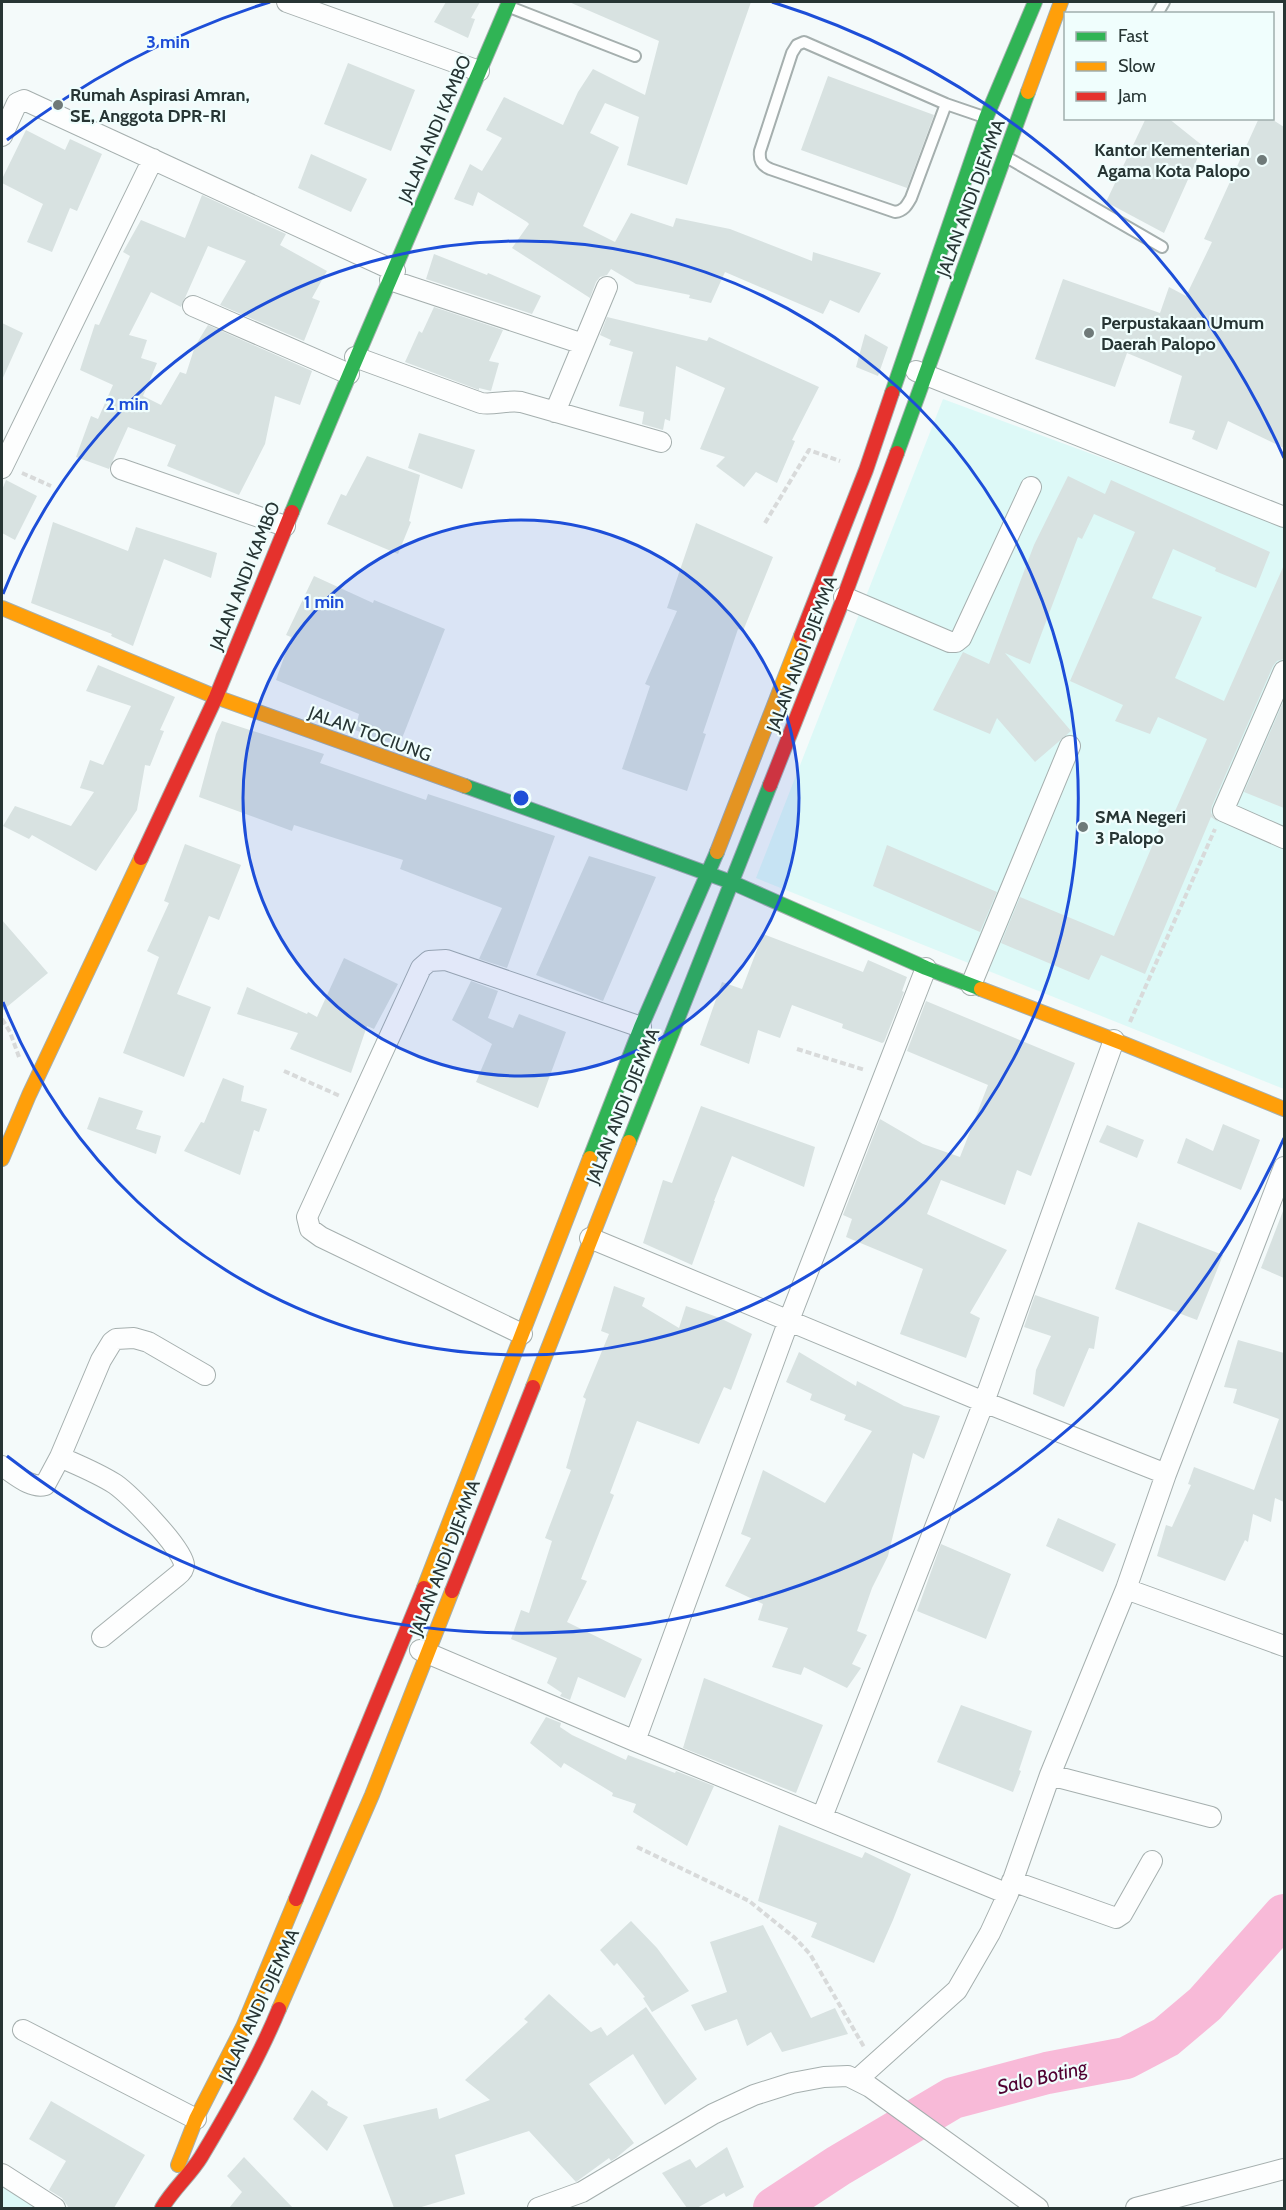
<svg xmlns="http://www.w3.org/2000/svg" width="1286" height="2210" font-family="Cabin,sans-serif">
	<rect width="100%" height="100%" fill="#f4fafa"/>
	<path fill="#ddf9f7" d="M 943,399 L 1284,525 L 1284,1089 L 756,878 Z
		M 2,2178 L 47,2208 L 2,2208 Z"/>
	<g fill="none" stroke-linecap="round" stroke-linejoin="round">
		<path stroke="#f8bad8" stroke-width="42" d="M 774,2208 L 838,2166 L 953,2098 L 1047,2073 L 1126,2058 L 1166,2037 L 1205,2004 L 1284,1915"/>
	</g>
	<path fill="#d8e2e1" d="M 446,2 L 480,2 L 471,18 L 475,19 L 468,38 L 434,22 Z
		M 569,2 L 751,2 L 687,185 L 627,165 L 639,117 L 605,103 L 590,133 L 619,147 L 583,226 L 615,242 L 631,213 L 673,227 L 676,218 L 730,229 L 812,261 L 813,252 L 881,273 L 859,313 L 830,300 L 823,314 L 725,272 L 711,303 L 689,298 L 690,295 L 636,284 L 611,269 L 607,275 L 600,277 L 596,282 L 590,298 L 512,248 L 529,224 L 527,222 L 478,192 L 473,206 L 454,199 L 470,164 L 482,171 L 502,138 L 486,130 L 504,97 L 563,125 L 578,92 L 593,69 L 645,95 L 659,41 Z
		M 348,63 L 415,90 L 391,151 L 324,124 Z
		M 828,76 L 934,115 L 907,188 L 801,150 Z
		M 1146,118 L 1168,118 L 1203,146 L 1164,233 L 1106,202 Z
		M 1259,118 L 1270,118 L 1284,127 L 1284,448 L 1228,421 L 1217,450 L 1192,439 L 1195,431 L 1169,423 L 1182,376 L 1127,353 L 1115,387 L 1035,359 L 1063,279 L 1160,313 L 1169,287 L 1186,296 L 1212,242 L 1204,239 Z
		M 26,130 L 65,150 L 70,139 L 102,154 L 77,211 L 70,208 L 52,252 L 27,242 L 43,204 L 2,183 L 2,179 Z
		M 311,154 L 367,179 L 351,212 L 298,188 Z
		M 202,195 L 286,234 L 280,245 L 327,271 L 312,298 L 320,301 L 304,341 L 220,305 L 246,261 L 208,246 L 181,307 L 151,292 L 129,335 L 147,340 L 141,358 L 157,363 L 143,396 L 161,405 L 180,372 L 186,374 L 195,346 L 208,325 L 312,371 L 300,405 L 275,396 L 265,444 L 239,495 L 167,466 L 176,445 L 128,427 L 109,469 L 76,457 L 91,416 L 98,419 L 113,385 L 80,370 L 95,324 L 99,325 L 130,256 L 123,252 L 141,220 L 185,238 Z
		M 434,254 L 487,275 L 488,273 L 541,296 L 532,314 L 426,279 Z
		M 434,307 L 503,330 L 489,361 L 499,363 L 491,391 L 479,388 L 479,390 L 405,362 L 419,331 L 422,333 Z
		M 607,317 L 707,341 L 709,337 L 819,387 L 792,440 L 795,441 L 777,483 L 756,472 L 744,487 L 716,466 L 725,457 L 700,449 L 725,388 L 676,366 L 670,421 L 665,419 L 663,430 L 642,424 L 644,412 L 619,406 L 633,352 L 609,345 L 611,340 L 600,335 Z
		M 2,323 L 23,333 L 2,380 Z
		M 865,334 L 888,347 L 878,376 L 856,367 Z
		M 419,433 L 475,450 L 462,489 L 408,468 Z
		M 367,456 L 420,475 L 409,521 L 411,522 L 398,554 L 327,524 L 341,494 L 346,496 Z
		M 1068,476 L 1105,494 L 1111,480 L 1270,552 L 1256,588 L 1215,571 L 1216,568 L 1173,549 L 1152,598 L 1202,617 L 1175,678 L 1224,701 L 1284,565 L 1284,659 L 1277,661 L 1273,666 L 1212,806 L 1211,813 L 1218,822 L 1211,817 L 1145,974 L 1101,955 L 1089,980 L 1001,943 L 1020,897 L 1114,936 L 1161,825 L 1168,827 L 1207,739 L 1158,717 L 1150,734 L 1115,721 L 1123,705 L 1070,681 L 1135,532 L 1094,514 L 1082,539 L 1078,537 L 1030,664 L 1005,653 L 1071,731 L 1035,762 L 997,718 L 990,734 L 933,710 L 963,652 L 989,664 L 1034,545 Z
		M 6,480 L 37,496 L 15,540 L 2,533 L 2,490 Z
		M 53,522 L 128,551 L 136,527 L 217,553 L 211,578 L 164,559 L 133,646 L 111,636 L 112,634 L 31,603 Z
		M 696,523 L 773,557 L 743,631 L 738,629 L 703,733 L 706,734 L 687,791 L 622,769 L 650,686 L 645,684 L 677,611 L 667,608 Z
		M 314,576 L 373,603 L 374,600 L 445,629 L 399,746 L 355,730 L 359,714 L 276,680 L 291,637 L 286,635 Z
		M 98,665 L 175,697 L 160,730 L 164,731 L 150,766 L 145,765 L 137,810 L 96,871 L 32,835 L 29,839 L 3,826 L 15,806 L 71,826 L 94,792 L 80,788 L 90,760 L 103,765 L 131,706 L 86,691 Z
		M 1284,700 L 1284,808 L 1244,792 Z
		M 222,721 L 324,754 L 320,763 L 426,800 L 428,794 L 555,836 L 507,968 L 479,959 L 502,908 L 400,869 L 403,860 L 294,825 L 292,831 L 199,797 L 216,734 Z
		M 185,844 L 241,865 L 219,920 L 209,916 L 177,994 L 211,1007 L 184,1077 L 123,1053 L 159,957 L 147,951 L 169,903 L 164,901 Z
		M 887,845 L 997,892 L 980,932 L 873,886 Z
		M 589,856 L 656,877 L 603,1001 L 536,975 Z
		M 2,920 L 48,973 L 2,1011 Z
		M 763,934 L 863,972 L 868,960 L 907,977 L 902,991 L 904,992 L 884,1042 L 882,1043 L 842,1028 L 843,1024 L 792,1005 L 780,1038 L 758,1030 L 749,1064 L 700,1045 L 722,982 L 742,989 Z
		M 344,958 L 398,984 L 374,1029 L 367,1026 L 351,1073 L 290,1049 L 298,1033 L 237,1014 L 247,987 L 307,1014 L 308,1012 L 317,1017 Z
		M 471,981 L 498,991 L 488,1018 L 513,1028 L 519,1014 L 566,1032 L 538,1108 L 476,1082 L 492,1044 L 452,1020 Z
		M 926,1001 L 1075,1063 L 1031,1176 L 1017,1170 L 1005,1205 L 941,1180 L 927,1214 L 1007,1250 L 970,1313 L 980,1318 L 966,1358 L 900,1334 L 923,1269 L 846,1237 L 852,1219 L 843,1215 L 880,1119 L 923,1144 L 960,1157 L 988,1085 L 907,1051 Z
		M 223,1078 L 244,1086 L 241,1101 L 267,1109 L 259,1132 L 254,1130 L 240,1175 L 184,1151 L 201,1122 L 204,1123 Z
		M 99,1097 L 143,1111 L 136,1129 L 161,1136 L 156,1154 L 87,1129 Z
		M 701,1106 L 815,1147 L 804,1187 L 732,1156 L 714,1201 L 715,1201 L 692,1265 L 643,1243 L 663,1180 L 672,1183 Z
		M 1223,1124 L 1260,1140 L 1241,1190 L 1177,1163 L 1186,1138 L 1213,1151 Z
		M 1107,1125 L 1144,1140 L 1137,1158 L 1099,1142 Z
		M 1283,1211 L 1284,1212 L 1284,1278 L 1261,1268 Z
		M 1138,1222 L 1223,1255 L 1197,1320 L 1115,1289 Z
		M 614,1286 L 645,1298 L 642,1306 L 679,1328 L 686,1306 L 720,1318 L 752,1334 L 731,1390 L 724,1387 L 699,1444 L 637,1421 L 610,1493 L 614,1495 L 581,1579 L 587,1581 L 567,1622 L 642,1659 L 625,1698 L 578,1677 L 570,1700 L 560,1696 L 562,1693 L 547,1683 L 557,1658 L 511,1639 L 521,1610 L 529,1613 L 552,1541 L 545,1538 L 571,1470 L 566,1468 L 586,1399 L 583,1397 L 609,1334 L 601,1331 Z
		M 1035,1295 L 1099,1317 L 1094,1349 L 1089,1348 L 1064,1407 L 1033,1394 L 1036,1370 L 1051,1336 L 1024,1327 Z
		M 1238,1340 L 1284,1353 L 1284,1502 L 1275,1498 L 1271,1522 L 1253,1514 L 1248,1542 L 1245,1540 L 1225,1581 L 1157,1556 L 1166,1525 L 1172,1527 L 1191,1485 L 1188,1484 L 1194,1467 L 1254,1490 L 1279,1419 L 1233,1403 L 1237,1389 L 1224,1387 Z
		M 799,1352 L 856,1386 L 857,1381 L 904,1406 L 940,1416 L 924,1459 L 913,1453 L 888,1556 L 872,1588 L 857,1631 L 867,1635 L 852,1664 L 861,1668 L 847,1688 L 804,1667 L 801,1675 L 772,1667 L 788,1628 L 758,1620 L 763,1604 L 725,1586 L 751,1538 L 741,1534 L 763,1470 L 825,1503 L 872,1431 L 844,1420 L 846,1415 L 810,1400 L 812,1394 L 786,1382 Z
		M 1058,1518 L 1116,1544 L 1103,1572 L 1046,1546 Z
		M 941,1544 L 1011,1574 L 986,1639 L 917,1611 Z
		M 704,1678 L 823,1725 L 796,1793 L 683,1748 Z
		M 961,1705 L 1032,1731 L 1019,1770 L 1021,1771 L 1013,1792 L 937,1762 Z
		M 546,1717 L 561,1723 L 560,1727 L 572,1735 L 626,1760 L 628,1755 L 675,1773 L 676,1771 L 714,1786 L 687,1846 L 633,1812 L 636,1804 L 612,1796 L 613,1793 L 564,1763 L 561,1768 L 530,1743 Z
		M 779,1825 L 862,1858 L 865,1852 L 911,1874 L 893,1920 L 874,1963 L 811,1937 L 817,1923 L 758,1901 Z
		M 631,1921 L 657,1948 L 689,1991 L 652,2012 L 643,1998 L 645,1997 L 617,1963 L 614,1966 L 600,1950 Z
		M 763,1925 L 811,2018 L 835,2008 L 848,2034 L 782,2052 L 771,2032 L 747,2046 L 737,2019 L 705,2031 L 691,2005 L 727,1992 L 710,1942 Z
		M 549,1994 L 591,2032 L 601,2027 L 607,2036 L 646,2007 L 697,2079 L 665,2105 L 633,2054 L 589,2084 L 634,2143 L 616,2158 L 611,2161 L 609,2158 L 576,2182 L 529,2131 L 455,2155 L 465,2194 L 418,2208 L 394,2208 L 363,2125 L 437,2108 L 439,2119 L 490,2100 L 465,2080 L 528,2022 L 524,2019 Z
		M 312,2090 L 328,2102 L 327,2105 L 348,2117 L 327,2151 L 293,2119 Z
		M 51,2101 L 145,2155 L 114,2208 L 69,2208 L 62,2198 L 49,2190 L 66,2161 L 29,2139 Z
		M 727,2147 L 744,2187 L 726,2197 L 724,2193 L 697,2208 L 687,2208 L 662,2173 L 690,2159 L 696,2168 Z
		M 244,2157 L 293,2208 L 229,2208 L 242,2192 L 227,2176 Z"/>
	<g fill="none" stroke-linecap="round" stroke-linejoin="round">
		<defs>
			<path id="lane" d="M 507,6 L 635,56
				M 1157,14 L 1164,2
				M 946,104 L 911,198 C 907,205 904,211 895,212 L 770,169 C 761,165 759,160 760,151 L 792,53 L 797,45 L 804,42 L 946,104 L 984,117
				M 1008,158 L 1162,247"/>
			<path id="street" d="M 287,2 L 479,71
				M 2,136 L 17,103 L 24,100 L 395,271
				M 390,280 L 583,344
				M 193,306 L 349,374
				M 355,357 L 481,403 C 494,405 507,400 521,402 L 661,442
				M 916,371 L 1284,517
				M 555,412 L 607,287
				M 2,468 L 153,159
				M 121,469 L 285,526
				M 844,597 L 950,642 L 956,642 L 961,638 L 1031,487
				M 1284,671 L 1223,811 L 1284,838
				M 971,985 L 1070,746
				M 590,1238 L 984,1402 L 1166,1474
				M 522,1334 L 321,1237 L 310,1229 L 307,1217 L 421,968 L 429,961 L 446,960 L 641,1027
				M 60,1457 C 78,1465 98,1473 115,1484 C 129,1494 183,1548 184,1565 C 184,1570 181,1573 177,1576 L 102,1637
				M 2,1466 C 14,1473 30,1489 45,1485 L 60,1457 L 101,1360 L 112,1342 L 116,1339 L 134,1338 L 148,1342 L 205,1375
				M 1126,1589 L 1284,1646
				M 420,1650 L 635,1741 L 1008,1894
				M 635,1741 L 789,1320 L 926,968
				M 1050,1775 L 1211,1817
				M 822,1817 L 984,1402 L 1114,1040
				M 1012,1881 L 1116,1918 L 1122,1914 L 1152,1861
				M 23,2030 L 196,2119
				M 858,2079 L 957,1990 L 990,1933 L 1008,1894 L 1050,1775 L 1126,1589 L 1166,1474 L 1284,1167
				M 2,2174 L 55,2208
				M 538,2208 L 582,2192 L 713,2114 L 754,2095 L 792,2083 L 824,2077 L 848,2076 L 870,2087 L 1038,2208
				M 1136,2208 L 1284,2169"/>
			<path id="fast" d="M 892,393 L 986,118 L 1035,2
				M 897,453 L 1028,92
				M 292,512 C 362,341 437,172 509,2
				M 465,786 L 731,882 L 926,968 L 981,989
				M 629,1142 L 770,785
				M 590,1158 L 641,1027 L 717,852"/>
			<path id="slow" d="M 1028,92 L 1061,2
				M 2,608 L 216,697 L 465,786
				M 717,852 L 801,636
				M 981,989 L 1122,1043 L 1284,1109
				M 2,1159 L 29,1095 L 141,858
				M 533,1387 L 629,1142
				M 424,1588 L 590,1158
				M 279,2009 L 372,1795 L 452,1591
				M 178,2165 L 196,2119 L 243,2027 L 296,1899"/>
			<path id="jam" d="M 801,636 L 866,470 L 892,393
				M 770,785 L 844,597 L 897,453
				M 141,858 L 216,697 L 292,512
				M 452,1591 L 533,1387
				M 296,1899 L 424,1588
				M 162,2208 C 173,2189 190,2175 201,2157 C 230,2109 258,2060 279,2009"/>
		</defs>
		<use href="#lane" stroke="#a5afae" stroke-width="14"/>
		<use href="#street" stroke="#a5afae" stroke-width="22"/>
		<use href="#fast" stroke="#a5afae" stroke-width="16"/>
		<use href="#slow" stroke="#a5afae" stroke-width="16"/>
		<use href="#jam" stroke="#a5afae" stroke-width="16"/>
		<path stroke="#d8dada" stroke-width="4" stroke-dasharray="6 3" stroke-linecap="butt" d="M 22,473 L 51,486
			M 765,523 L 809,450 L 840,461
			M 2,1019 L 10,1032 L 19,1057
			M 1130,1022 L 1215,829
			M 797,1049 L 865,1070
			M 284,1071 L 340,1096
			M 637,1847 L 749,1901 L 795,1938 L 810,1954 L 864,2047"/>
		<use href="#lane" stroke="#fdfefe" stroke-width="10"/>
		<use href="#street" stroke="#fdfefe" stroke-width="20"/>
		<use href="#fast" stroke="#30b455" stroke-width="14"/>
		<use href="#slow" stroke="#ff9f0a" stroke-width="14"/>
		<use href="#jam" stroke="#e5322d" stroke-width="14"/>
	</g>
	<circle cx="521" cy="798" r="278" fill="#1d4ed8" fill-opacity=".12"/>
	<g fill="none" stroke="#1d4ed8" stroke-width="3">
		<circle cx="521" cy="798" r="278"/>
		<path d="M3 594A557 557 0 1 1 3 1002"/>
		<path d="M1284 1138A835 835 0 0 1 7 1456M7 140A835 835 0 0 1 270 2M772 2A835 835 0 0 1 1284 458"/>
	</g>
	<g fill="#6f7a79" stroke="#f0fefd" stroke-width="2">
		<circle cx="58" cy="105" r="6"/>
		<circle cx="1262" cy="160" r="6"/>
		<circle cx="1089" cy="333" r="6"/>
		<circle cx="1083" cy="827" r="6"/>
	</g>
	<g text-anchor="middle" stroke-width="4.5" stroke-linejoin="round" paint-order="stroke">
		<g font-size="18" font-weight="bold" fill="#273534" stroke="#f0fefd" text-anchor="start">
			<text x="70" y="101">Rumah Aspirasi Amran,<tspan x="70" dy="21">SE, Anggota DPR-RI</tspan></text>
			<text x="1250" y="156" text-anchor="end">Kantor Kementerian<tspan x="1250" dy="21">Agama Kota Palopo</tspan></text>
			<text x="1101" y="329">Perpustakaan Umum<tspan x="1101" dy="21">Daerah Palopo</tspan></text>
			<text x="1095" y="823">SMA Negeri<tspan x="1095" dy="21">3 Palopo</tspan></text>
		</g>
		<g font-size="18" fill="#273534" stroke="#f0fefd">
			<text transform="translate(435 129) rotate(-67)" y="6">JALAN ANDI KAMBO</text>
			<text transform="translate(971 198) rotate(-70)" y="6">JALAN ANDI DJEMMA</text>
			<text transform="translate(245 576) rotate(-68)" y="6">JALAN ANDI KAMBO</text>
			<text transform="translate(802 654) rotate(-69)" y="6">JALAN ANDI DJEMMA</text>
			<text transform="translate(370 734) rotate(20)" y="6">JALAN TOCIUNG</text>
			<text transform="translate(623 1106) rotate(-68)" y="6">JALAN ANDI DJEMMA</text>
			<text transform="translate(445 1558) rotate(-69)" y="6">JALAN ANDI DJEMMA</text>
			<text transform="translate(259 2005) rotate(-65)" y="6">JALAN ANDI DJEMMA</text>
		</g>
		<g font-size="20" font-style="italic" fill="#500031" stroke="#f0fefd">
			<text transform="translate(1042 2077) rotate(-13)" y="7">Salo Boting</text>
		</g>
	</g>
	<circle cx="521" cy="798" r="9" fill="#1d4ed8" stroke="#f0fefd" stroke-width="3"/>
	<g font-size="18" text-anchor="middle" font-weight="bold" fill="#1d4ed8" stroke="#f0fefd" stroke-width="4.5" stroke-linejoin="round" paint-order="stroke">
		<text x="168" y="48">3 min</text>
		<text x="127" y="410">2 min</text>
		<text x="324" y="608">1 min</text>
	</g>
	<rect width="1286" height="2210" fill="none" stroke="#273534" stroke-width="6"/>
	<rect x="1064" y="12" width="210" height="108" fill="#f0fefd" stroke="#a0aead" stroke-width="1.5"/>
	<rect x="1076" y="32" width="30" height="9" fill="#30b455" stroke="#a0aead" stroke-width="1.5"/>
	<text x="1118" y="42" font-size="18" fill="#273534">Fast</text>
	<rect x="1076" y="62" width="30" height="9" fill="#ff9f0a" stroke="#a0aead" stroke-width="1.5"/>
	<text x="1118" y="72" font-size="18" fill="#273534">Slow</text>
	<rect x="1076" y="92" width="30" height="9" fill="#e5322d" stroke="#a0aead" stroke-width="1.5"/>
	<text x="1118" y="102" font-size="18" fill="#273534">Jam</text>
</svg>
